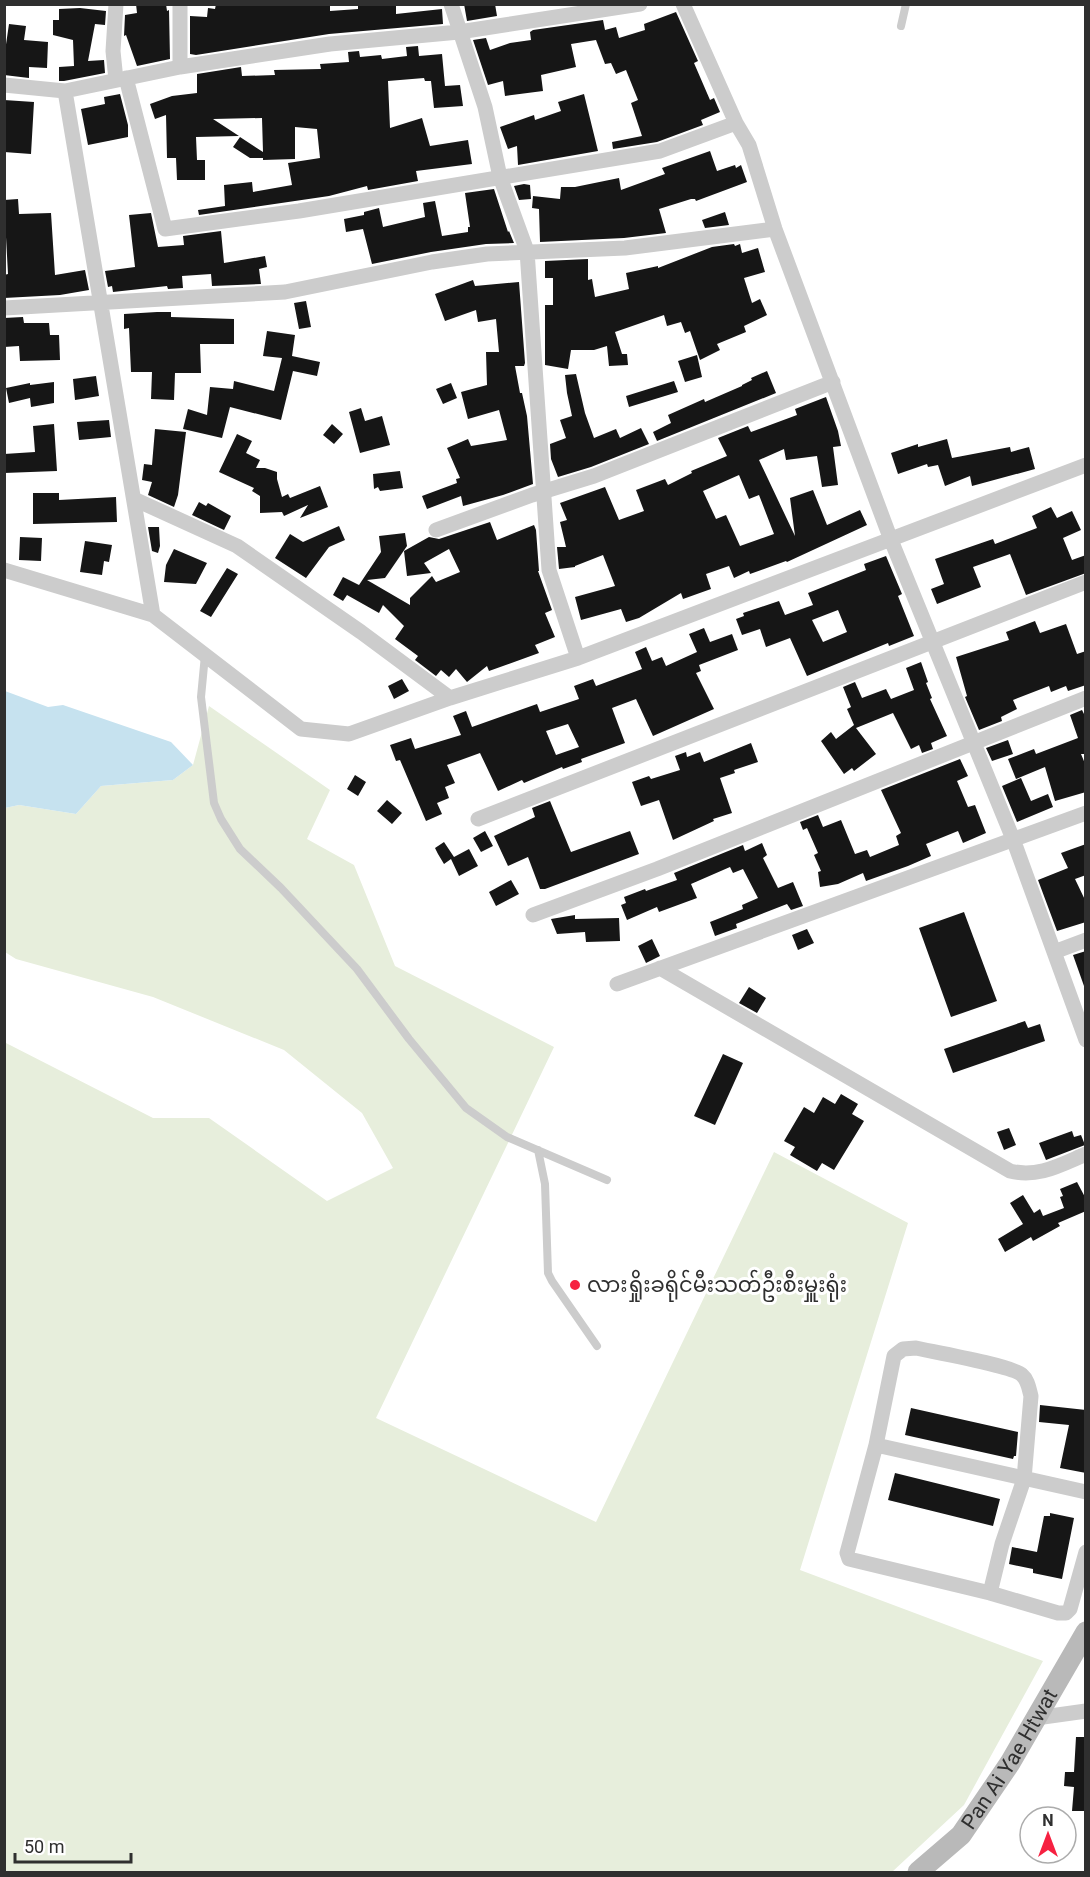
<svg xmlns="http://www.w3.org/2000/svg" width="1090" height="1877" font-family="Roboto,'Noto Sans Myanmar',sans-serif">
	<rect width="100%" height="100%" fill="#fff"/>
	<path fill="#e7eedc" d="M 209,706 L 330,790 L 307,839 L 354,865 L 395,966 L 554,1047 L 376,1418 L 596,1522 L 774,1152 L 908,1223 L 800,1570 L 1043,1661 L 964,1805 L 892,1872 L 5,1872 L 4,1042 L 153,1118 L 209,1118 L 327,1201 L 393,1168 L 362,1113 L 284,1050 L 153,997 L 16,959 L 5,952 L 5,808 L 19,805 L 76,814 L 101,786 L 173,780 L 193,765 Z"/>
	<path fill="#c6e2ef" d="M 5,691 L 48,707 L 63,705 L 171,742 L 193,765 L 173,780 L 101,786 L 76,814 L 19,805 L 5,808 Z"/>
	<path fill="#161616" fill-rule="evenodd" d="M 136,4 L 166,4 L 167,11 L 169,10 L 170,59 L 137,66 L 126,35 L 124,36 L 125,15 L 137,13 Z
		M 216,4 L 274,6 L 274,4 L 330,4 L 330,11 L 358,9 L 358,6 L 396,4 L 396,14 L 442,9 L 443,24 L 329,34 L 196,55 L 190,54 L 190,16 L 207,17 L 208,8 L 215,9 Z
		M 464,4 L 495,4 L 497,16 L 467,21 Z
		M 80,8 L 106,11 L 105,25 L 95,24 L 88,61 L 104,60 L 105,73 L 64,81 L 59,81 L 59,67 L 74,66 L 73,40 L 53,35 L 53,20 L 59,20 L 59,9 Z
		M 676,12 L 698,61 L 694,63 L 710,100 L 714,98 L 720,112 L 701,120 L 703,125 L 657,142 L 613,149 L 612,142 L 642,136 L 631,103 L 638,100 L 626,70 L 616,74 L 611,63 L 605,64 L 596,40 L 571,44 L 576,67 L 541,75 L 543,91 L 505,96 L 503,81 L 488,85 L 473,40 L 486,38 L 490,50 L 510,43 L 531,40 L 530,32 L 533,30 L 603,20 L 605,30 L 616,27 L 619,38 L 645,30 L 644,24 Z
		M 9,24 L 26,26 L 24,40 L 48,42 L 47,68 L 29,67 L 29,78 L 4,75 L 4,58 Z
		M 418,46 L 419,56 L 442,54 L 445,86 L 460,85 L 463,106 L 434,108 L 431,81 L 425,81 L 424,78 L 388,81 L 390,128 L 422,118 L 430,146 L 468,140 L 472,164 L 416,171 L 418,181 L 368,190 L 367,186 L 329,196 L 199,215 L 198,210 L 225,206 L 224,185 L 252,182 L 253,192 L 292,185 L 288,163 L 320,158 L 317,129 L 295,127 L 295,159 L 263,160 L 263,158 L 250,158 L 233,147 L 240,137 L 263,152 L 262,118 L 213,119 L 239,136 L 196,137 L 197,160 L 205,160 L 205,180 L 177,180 L 176,158 L 167,158 L 166,115 L 155,119 L 150,104 L 172,96 L 197,93 L 197,74 L 241,67 L 242,76 L 275,75 L 274,70 L 321,69 L 320,64 L 349,62 L 348,52 L 359,51 L 360,57 L 381,55 L 382,59 L 407,56 L 406,47 Z
		M 120,94 L 128,125 L 128,137 L 88,145 L 81,109 L 105,104 L 104,97 Z
		M 584,94 L 598,151 L 518,165 L 517,146 L 508,149 L 500,127 L 534,115 L 535,120 L 561,111 L 558,102 Z
		M 4,100 L 34,102 L 31,154 L 4,152 Z
		M 710,151 L 717,171 L 735,165 L 736,168 L 741,165 L 747,182 L 696,201 L 695,199 L 691,199 L 659,209 L 666,233 L 624,238 L 540,242 L 539,209 L 532,208 L 533,196 L 560,199 L 561,187 L 575,187 L 619,178 L 621,190 L 665,174 L 662,168 Z
		M 524,184 L 530,185 L 531,199 L 519,200 L 514,186 Z
		M 494,189 L 508,232 L 509,231 L 514,243 L 486,244 L 431,252 L 372,264 L 363,229 L 346,232 L 344,219 L 364,215 L 364,212 L 379,208 L 383,227 L 425,217 L 423,203 L 435,201 L 442,236 L 468,232 L 468,227 L 470,227 L 465,193 Z
		M 18,199 L 19,214 L 51,213 L 55,275 L 85,270 L 89,290 L 60,295 L 4,298 L 4,275 L 8,274 L 4,200 Z
		M 725,212 L 729,225 L 705,228 L 702,220 Z
		M 151,213 L 158,247 L 184,245 L 183,236 L 221,231 L 224,263 L 265,256 L 267,267 L 259,269 L 261,284 L 212,286 L 211,274 L 182,276 L 183,288 L 168,289 L 167,286 L 113,292 L 112,286 L 108,287 L 105,271 L 135,267 L 129,215 Z
		M 734,244 L 735,246 L 740,244 L 742,253 L 758,248 L 765,272 L 744,278 L 752,303 L 760,299 L 767,315 L 744,326 L 746,332 L 717,344 L 720,350 L 700,360 L 690,331 L 685,333 L 681,322 L 667,326 L 664,315 L 615,332 L 622,354 L 627,354 L 628,365 L 609,366 L 607,346 L 594,350 L 571,350 L 568,369 L 545,365 L 545,305 L 553,305 L 553,278 L 545,278 L 545,261 L 588,259 L 588,280 L 592,279 L 595,297 L 629,289 L 626,273 L 658,266 L 658,268 L 712,247 Z
		M 473,280 L 475,286 L 519,282 L 525,363 L 524,366 L 515,366 L 520,393 L 522,393 L 527,416 L 533,484 L 503,495 L 463,506 L 461,496 L 427,509 L 422,496 L 457,483 L 456,479 L 460,478 L 447,448 L 468,439 L 471,446 L 507,440 L 499,410 L 468,419 L 461,392 L 487,385 L 486,352 L 499,352 L 496,319 L 478,322 L 476,310 L 445,321 L 435,294 Z
		M 306,301 L 311,327 L 299,329 L 294,303 Z
		M 157,312 L 171,312 L 171,317 L 234,319 L 234,344 L 200,344 L 201,373 L 175,373 L 174,400 L 151,399 L 152,372 L 131,372 L 129,328 L 124,329 L 124,314 Z
		M 23,317 L 24,323 L 49,323 L 50,335 L 59,335 L 60,360 L 20,361 L 19,346 L 4,347 L 4,318 Z
		M 267,331 L 295,335 L 292,356 L 320,362 L 317,376 L 293,371 L 281,420 L 230,407 L 222,438 L 183,429 L 188,409 L 207,415 L 210,387 L 233,389 L 234,381 L 274,391 L 282,358 L 263,356 Z
		M 697,355 L 702,377 L 685,382 L 678,361 Z
		M 767,371 L 776,393 L 657,441 L 653,432 L 671,423 L 668,415 L 704,399 L 705,402 L 742,386 L 742,385 L 752,380 L 751,378 Z
		M 576,374 L 585,413 L 594,438 L 616,429 L 620,438 L 641,428 L 649,444 L 591,467 L 558,477 L 551,459 L 550,444 L 566,438 L 560,420 L 572,416 L 567,393 L 565,375 Z
		M 96,376 L 99,396 L 75,400 L 73,379 Z
		M 674,381 L 678,392 L 629,407 L 626,396 Z
		M 54,382 L 54,403 L 31,407 L 30,398 L 9,403 L 6,388 L 30,383 L 30,385 Z
		M 451,383 L 457,398 L 443,404 L 436,389 Z
		M 826,397 L 838,431 L 841,446 L 833,447 L 838,485 L 822,487 L 817,456 L 786,460 L 784,449 L 759,460 L 795,536 L 790,498 L 813,490 L 827,525 L 860,510 L 867,525 L 787,562 L 786,561 L 750,574 L 749,571 L 734,578 L 729,566 L 706,574 L 711,589 L 683,599 L 681,593 L 639,618 L 626,622 L 621,609 L 581,620 L 575,597 L 615,586 L 603,555 L 575,566 L 575,567 L 559,569 L 557,547 L 566,547 L 560,522 L 567,520 L 560,503 L 605,487 L 619,520 L 644,511 L 636,490 L 665,479 L 668,485 L 692,473 L 691,471 L 727,456 L 718,438 L 748,426 L 751,432 L 797,415 L 795,409 ZM 739,475 L 749,499 L 759,495 L 774,534 L 740,546 L 726,515 L 716,519 L 703,491 Z
		M 361,408 L 365,421 L 382,416 L 390,445 L 360,453 L 349,412 Z
		M 109,420 L 111,437 L 79,440 L 77,422 Z
		M 54,424 L 57,471 L 4,473 L 4,454 L 35,452 L 33,426 Z
		M 332,424 L 343,434 L 334,444 L 323,435 Z
		M 155,429 L 186,432 L 178,495 L 174,507 L 148,495 L 152,482 L 142,480 L 144,464 L 152,465 Z
		M 237,434 L 252,441 L 246,453 L 260,460 L 256,468 L 265,468 L 277,472 L 277,479 L 282,497 L 288,494 L 290,498 L 320,486 L 328,507 L 300,518 L 308,505 L 284,516 L 282,512 L 260,513 L 260,496 L 252,491 L 254,488 L 219,472 Z
		M 947,439 L 952,458 L 1010,447 L 1011,452 L 1029,447 L 1035,469 L 972,486 L 970,476 L 945,486 L 938,465 L 928,467 L 927,464 L 898,474 L 891,453 L 918,444 L 918,447 Z
		M 400,471 L 403,488 L 380,491 L 378,487 L 374,489 L 373,474 Z
		M 33,493 L 59,493 L 59,500 L 116,497 L 117,522 L 33,524 Z
		M 199,502 L 206,506 L 208,503 L 231,516 L 224,530 L 192,515 Z
		M 1051,507 L 1057,518 L 1072,511 L 1081,530 L 1063,538 L 1072,560 L 1086,555 L 1086,573 L 1026,595 L 1010,554 L 973,567 L 981,587 L 937,604 L 931,589 L 944,584 L 935,559 L 993,539 L 995,544 L 1037,528 L 1032,516 Z
		M 490,522 L 497,540 L 534,525 L 536,530 L 539,571 L 538,571 L 552,610 L 545,613 L 555,637 L 535,645 L 539,653 L 489,671 L 487,666 L 467,682 L 456,669 L 449,677 L 441,670 L 436,676 L 415,660 L 418,656 L 395,639 L 404,626 L 383,605 L 379,613 L 347,595 L 343,601 L 333,595 L 343,577 L 359,585 L 381,552 L 379,536 L 405,533 L 407,546 L 385,578 L 367,580 L 410,605 L 410,598 L 432,576 L 436,582 L 460,572 L 449,549 L 424,563 L 431,573 L 407,576 L 404,551 L 429,537 L 439,539 Z
		M 339,526 L 345,540 L 329,547 L 306,578 L 275,558 L 290,534 L 303,542 Z
		M 148,527 L 159,527 L 160,546 L 158,553 L 152,551 Z
		M 20,537 L 42,538 L 41,561 L 19,560 Z
		M 85,541 L 112,545 L 109,562 L 104,561 L 102,575 L 80,572 Z
		M 174,549 L 207,563 L 196,584 L 164,582 L 166,565 Z
		M 886,556 L 902,594 L 898,596 L 914,636 L 889,646 L 888,643 L 807,676 L 790,638 L 766,647 L 760,629 L 742,635 L 736,619 L 744,616 L 743,613 L 779,601 L 785,615 L 813,605 L 808,593 L 866,570 L 864,564 ZM 838,610 L 847,632 L 823,642 L 812,620 Z
		M 227,568 L 238,574 L 211,617 L 200,611 Z
		M 1035,621 L 1040,633 L 1066,624 L 1077,654 L 1086,651 L 1086,685 L 1068,691 L 1066,686 L 1051,692 L 1049,686 L 1013,700 L 1017,709 L 1001,717 L 1002,721 L 979,730 L 965,697 L 967,696 L 956,657 L 1009,640 L 1006,632 Z
		M 704,628 L 710,642 L 732,634 L 738,650 L 699,665 L 701,671 L 696,673 L 714,709 L 653,736 L 636,699 L 612,708 L 625,743 L 581,759 L 582,762 L 563,769 L 562,767 L 524,783 L 522,780 L 498,791 L 480,753 L 447,765 L 455,783 L 445,787 L 449,798 L 437,803 L 442,814 L 426,821 L 400,760 L 396,761 L 390,745 L 411,738 L 415,749 L 461,735 L 453,716 L 466,711 L 472,727 L 537,704 L 540,712 L 579,699 L 574,686 L 593,679 L 596,686 L 642,669 L 635,652 L 646,647 L 652,661 L 662,657 L 666,666 L 697,652 L 689,634 ZM 568,724 L 579,747 L 556,755 L 546,731 Z
		M 921,662 L 928,682 L 926,683 L 932,698 L 930,699 L 947,736 L 931,743 L 933,749 L 922,753 L 919,745 L 911,749 L 893,713 L 856,728 L 876,754 L 854,771 L 852,768 L 844,774 L 821,741 L 831,732 L 836,739 L 854,725 L 847,709 L 851,707 L 843,687 L 855,682 L 862,698 L 886,689 L 891,699 L 914,690 L 906,668 Z
		M 402,679 L 409,691 L 394,699 L 388,686 Z
		M 1082,710 L 1086,718 L 1086,754 L 1081,754 L 1086,766 L 1086,792 L 1055,801 L 1045,767 L 1016,779 L 1008,759 L 1034,749 L 1036,754 L 1078,738 L 1070,715 Z
		M 1008,740 L 1013,754 L 992,761 L 986,748 Z
		M 751,743 L 758,762 L 734,770 L 735,773 L 720,778 L 732,813 L 713,819 L 714,821 L 673,840 L 659,800 L 641,806 L 632,782 L 649,776 L 651,779 L 680,770 L 675,756 L 686,752 L 687,757 L 700,752 L 704,762 Z
		M 960,759 L 968,776 L 957,781 L 968,807 L 975,805 L 986,833 L 963,843 L 958,831 L 926,844 L 931,856 L 908,866 L 866,881 L 863,873 L 838,884 L 820,887 L 818,872 L 821,871 L 814,855 L 818,853 L 807,828 L 803,830 L 800,822 L 818,815 L 823,827 L 841,820 L 855,854 L 867,850 L 870,857 L 899,845 L 896,836 L 901,833 L 881,790 Z
		M 355,775 L 366,782 L 358,796 L 347,789 Z
		M 1021,778 L 1031,801 L 1048,794 L 1053,807 L 1017,822 L 1002,786 Z
		M 387,800 L 402,813 L 392,824 L 377,811 Z
		M 550,801 L 571,852 L 630,831 L 639,854 L 545,889 L 540,889 L 528,857 L 508,866 L 494,836 L 535,817 L 532,808 Z
		M 485,831 L 493,846 L 481,852 L 473,838 Z
		M 444,842 L 454,857 L 469,849 L 478,866 L 459,876 L 451,859 L 444,864 L 438,854 L 435,848 Z
		M 762,843 L 767,855 L 763,858 L 778,888 L 793,882 L 803,906 L 791,910 L 787,904 L 736,924 L 737,928 L 715,936 L 710,922 L 743,909 L 742,905 L 758,898 L 743,869 L 733,873 L 730,867 L 691,884 L 697,898 L 659,912 L 657,907 L 627,920 L 621,905 L 626,903 L 624,897 L 645,889 L 646,891 L 677,880 L 674,873 L 743,845 L 745,851 Z
		M 1086,844 L 1086,875 L 1075,879 L 1086,902 L 1086,922 L 1057,931 L 1038,880 L 1068,868 L 1061,853 Z
		M 511,880 L 519,894 L 496,906 L 489,892 Z
		M 964,912 L 997,1001 L 951,1017 L 919,928 Z
		M 575,915 L 575,919 L 619,918 L 620,941 L 586,942 L 585,932 L 557,934 L 551,919 Z
		M 807,929 L 814,943 L 798,950 L 792,935 Z
		M 652,939 L 660,956 L 646,963 L 638,946 Z
		M 1086,951 L 1086,986 L 1084,986 L 1073,955 Z
		M 749,987 L 766,998 L 757,1013 L 739,1003 Z
		M 1025,1021 L 1028,1028 L 1040,1024 L 1045,1041 L 953,1073 L 944,1049 Z
		M 723,1054 L 743,1063 L 715,1125 L 694,1116 Z
		M 841,1094 L 858,1104 L 852,1114 L 864,1121 L 834,1170 L 822,1163 L 817,1171 L 790,1155 L 795,1147 L 784,1141 L 804,1107 L 814,1113 L 823,1097 L 835,1104 Z
		M 1009,1128 L 1016,1145 L 1004,1150 L 997,1132 Z
		M 1072,1131 L 1074,1137 L 1081,1135 L 1085,1145 L 1046,1160 L 1039,1143 Z
		M 1077,1182 L 1086,1199 L 1086,1211 L 1058,1223 L 1060,1226 L 1033,1241 L 1031,1237 L 1005,1252 L 998,1239 L 1023,1224 L 1010,1203 L 1023,1195 L 1034,1213 L 1040,1209 L 1043,1216 L 1064,1208 L 1060,1197 L 1063,1196 L 1060,1189 Z
		M 1040,1405 L 1086,1410 L 1086,1473 L 1060,1468 L 1069,1425 L 1039,1422 Z
		M 911,1408 L 1018,1432 L 1016,1456 L 1014,1456 L 1013,1459 L 905,1435 Z
		M 895,1473 L 1000,1499 L 993,1526 L 888,1500 Z
		M 1050,1513 L 1074,1518 L 1062,1579 L 1033,1573 L 1033,1569 L 1009,1564 L 1012,1547 L 1037,1552 L 1044,1516 L 1050,1516 Z
		M 1076,1737 L 1086,1737 L 1086,1811 L 1072,1811 L 1074,1787 L 1064,1786 L 1065,1772 L 1074,1772 Z"/>
	<g fill="none" stroke-linecap="round" stroke-linejoin="round">
		<path stroke="#ccc" stroke-width="8" d="M 901,26 L 906,4
			M 205,655 L 201,697 L 214,803 L 221,819 L 240,849 L 281,888 L 357,969 L 409,1039 L 466,1108 L 507,1137 L 607,1180
			M 538,1150 L 545,1184 L 548,1273 L 552,1281 L 597,1346"/>
		<path stroke="#ccc" stroke-width="15" d="M 116,4 L 113,51 L 116,80
			M 180,4 L 180,67
			M 451,4 L 485,107 L 500,177 L 527,251 L 549,570 L 578,658
			M 683,4 L 736,123 L 749,145 L 775,229 L 891,540 L 1013,839 L 1086,1040
			M 126,78 L 165,229 L 299,211 L 660,151 L 736,123
			M 4,85 L 65,91 L 180,67 L 330,44 L 459,32 L 640,4
			M 65,91 L 153,615
			M 4,308 L 285,292 L 432,262 L 487,254 L 625,248 L 775,229
			M 134,499 L 237,546 L 361,632 L 450,698
			M 436,530 L 532,495 L 594,476 L 833,382
			M 4,570 L 153,615 L 301,729 L 349,734 L 450,698 L 578,658 L 1086,465
			M 478,819 L 1086,582
			M 533,915 L 657,869 L 1086,698
			M 1054,952 L 1086,940
			M 660,968 L 1010,1171 C 1038,1178 1060,1165 1086,1154
			M 617,984 L 1086,813
			M 876,1445 L 1086,1492
			M 990,1593 L 1002,1544 L 1024,1479 L 1031,1396 C 1029,1389 1028,1380 1022,1375 C 1013,1366 934,1352 916,1348 L 903,1349 L 894,1356 L 876,1445 L 847,1553 L 849,1559 L 990,1593 L 1058,1613 L 1066,1613 L 1070,1609 L 1086,1552
			M 1036,1718 L 1086,1711"/>
		<path stroke="#b9b9b9" stroke-width="21" id="s1" d="M 918,1872 L 961,1835 L 1010,1763 L 1086,1632"/>
	</g>
	<circle fill="#f62141" stroke="#fff" stroke-width="2" cx="575" cy="1285" r="6"/>
	<g text-anchor="middle" stroke-width="6" stroke-linejoin="round" paint-order="stroke">
		<g font-size="21" fill="#2f2f2f" stroke="#fff" text-anchor="start">
			<text x="587" y="1292">လားရှိုးခရိုင်မီးသတ်ဦးစီးမှူးရုံး</text>
		</g>
		<g font-size="21" fill="#2f2f2f" stroke="#fff">
			<text dy="7" stroke="none"><textPath href="#s1" startOffset="147">Pan Ai Yae Htwat</textPath></text>
		</g>
	</g>
	<rect width="1090" height="1877" fill="none" stroke="#2f2f2f" stroke-width="12"/>
	<g transform="translate(1048 1835)"><circle r="28" fill="#ffffff" stroke="#acacac" stroke-width="1.5"/>
	<path d="M0-4.5L10 22L0 15L-10 22Z" fill="#f62141"/>
	<text y="-9" font-size="16" font-weight="bold" text-anchor="middle" fill="#2f2f2f">N</text>
	</g>
	<path d="M15 1853v9h116v-9" fill="none" stroke="#2f2f2f" stroke-width="3"/>
	<text x="24" y="1853" font-size="18" fill="#2f2f2f" stroke="#ffffff" stroke-width="4.5" paint-order="stroke">50 m</text>
</svg>
